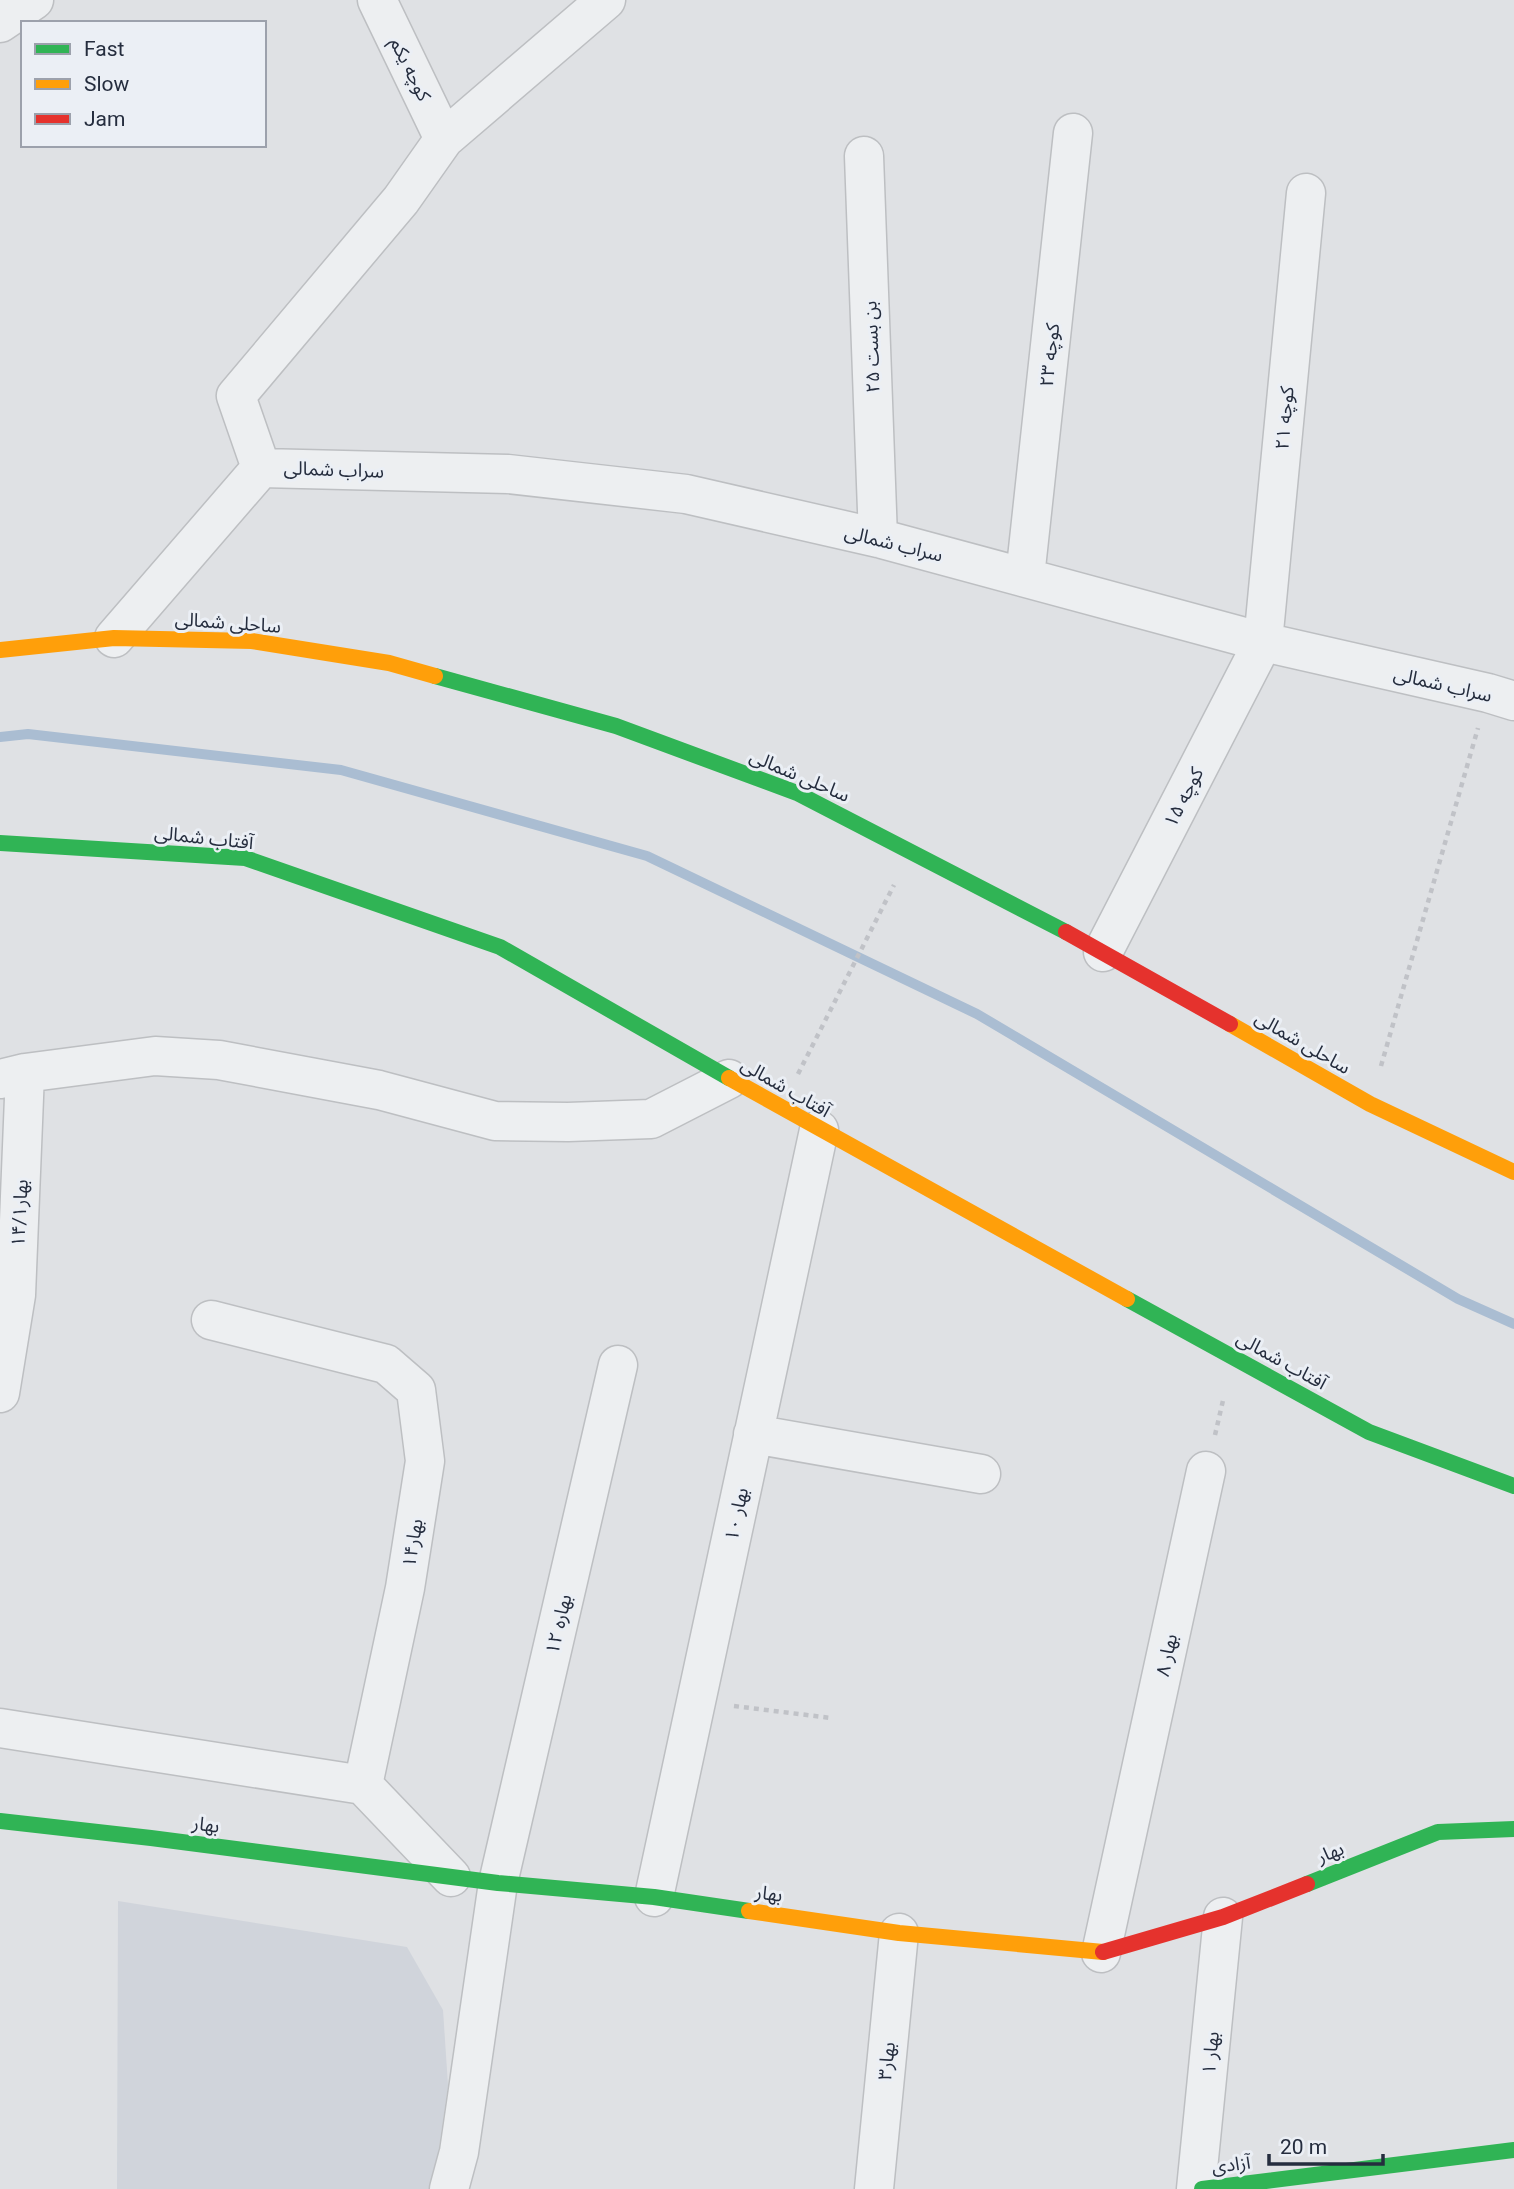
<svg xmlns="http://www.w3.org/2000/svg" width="1514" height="2189" font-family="Roboto,'Noto Sans Arabic',sans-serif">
	<rect width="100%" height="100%" fill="#dfe1e4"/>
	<path fill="#d0d4db" d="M 118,1901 L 407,1947 L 443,2010 L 448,2085 L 433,2189 L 117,2189 Z"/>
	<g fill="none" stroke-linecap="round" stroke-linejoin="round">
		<path stroke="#aabdd2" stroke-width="10" d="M 0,737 L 28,734 L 341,770 L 647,856 L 977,1014 L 1458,1299 L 1514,1324"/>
		<defs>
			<path id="street" d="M 377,0 L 444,139
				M 0,23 L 34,0
				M 864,156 L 878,538
				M 261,468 L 508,474 L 686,494 L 878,538 L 1263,642 L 1488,693 L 1514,701
				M 1025,577 L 1073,133
				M 114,638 L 261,468 L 236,396 L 401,200 L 444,139 L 606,0
				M 1103,952 L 1263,642 L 1306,193
				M 0,1079 L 25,1073 L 155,1056 L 219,1060 L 379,1090 L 495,1121 L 568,1122 L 651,1119 L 729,1079
				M 211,1320 L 386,1364 L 416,1390 L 425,1461 L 405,1588 L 363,1785 L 451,1877
				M 0,1393 L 16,1295 L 25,1073
				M 753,1434 L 981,1474
				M 0,1728 L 363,1785
				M 654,1897 L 819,1130
				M 1101,1953 L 1206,1471
				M 449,2189 L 459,2152 L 498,1883 L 618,1365
				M 874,2189 L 899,1933
				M 1196,2189 L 1223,1917"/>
		</defs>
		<use href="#street" stroke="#bdbfc2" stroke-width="41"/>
		<path stroke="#c0c2c7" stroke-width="4.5" stroke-dasharray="5 5" stroke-linecap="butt" d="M 1381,1066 L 1478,728
			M 798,1074 L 894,885
			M 1215,1435 L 1224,1396
			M 734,1706 L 831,1718"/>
		<use href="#street" stroke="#edeff1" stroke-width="38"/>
		<path stroke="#30b455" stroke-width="16" d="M 435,676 L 616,726 L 797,793 L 1066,932
			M 0,843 L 245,858 L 500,947 L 729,1078
			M 1127,1299 L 1369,1432 L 1514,1486
			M 0,1821 L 151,1838 L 498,1883 L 654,1897 L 749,1911
			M 1307,1884 L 1438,1832 L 1514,1829
			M 1202,2189 L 1514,2150"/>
		<path stroke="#ff9f0a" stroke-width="16" d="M 0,650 L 114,638 L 252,641 L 389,663 L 435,676
			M 1230,1024 L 1370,1104 L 1514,1172
			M 729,1078 L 1127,1299
			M 749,1911 L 899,1933 L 1103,1952"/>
		<path stroke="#e5322d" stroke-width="16" d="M 1066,932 L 1230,1024
			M 1103,1952 L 1223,1917 L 1307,1884"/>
	</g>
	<g text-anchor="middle" stroke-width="6" stroke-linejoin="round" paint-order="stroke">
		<g font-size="19" fill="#252d3e" stroke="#ebeff5">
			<text transform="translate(411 69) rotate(64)" y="7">کوچه یکم</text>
			<text transform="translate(871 347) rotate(-92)" y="7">بن بست ۲۵</text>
			<text transform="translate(1049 355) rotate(-84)" y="7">کوچه ۲۳</text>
			<text transform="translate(1284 418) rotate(-85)" y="7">کوچه ۲۱</text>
			<text transform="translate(334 469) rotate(2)" y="7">سراب شمالی</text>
			<text transform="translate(894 543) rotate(14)" y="7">سراب شمالی</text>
			<text transform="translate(228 622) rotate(4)" y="7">ساحلی شمالی</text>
			<text transform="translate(1443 684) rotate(13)" y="7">سراب شمالی</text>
			<text transform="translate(800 775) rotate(23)" y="7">ساحلی شمالی</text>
			<text transform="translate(1183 797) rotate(-63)" y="7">کوچه ۱۵</text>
			<text transform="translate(204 837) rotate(6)" y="7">آفتاب شمالی</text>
			<text transform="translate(1303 1042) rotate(30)" y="7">ساحلی شمالی</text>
			<text transform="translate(786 1087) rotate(30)" y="7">آفتاب شمالی</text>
			<text transform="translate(19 1213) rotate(-87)" y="7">بهار۱۴/۱</text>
			<text transform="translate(1282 1360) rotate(29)" y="7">آفتاب شمالی</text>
			<text transform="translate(736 1514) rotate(-78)" y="7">بهار ۱۰</text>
			<text transform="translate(412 1543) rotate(-81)" y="7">بهار۱۴</text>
			<text transform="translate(558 1624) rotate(-77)" y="7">بهاره ۱۲</text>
			<text transform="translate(1166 1655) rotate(-78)" y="7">بهار ۸</text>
			<text transform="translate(206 1824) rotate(8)" y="7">بهار</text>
			<text transform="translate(1330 1852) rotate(-22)" y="7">بهار</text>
			<text transform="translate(769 1893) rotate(8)" y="7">بهار</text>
			<text transform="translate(1210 2053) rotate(-85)" y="7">بهار ۱</text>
			<text transform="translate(886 2061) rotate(-84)" y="7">بهار۳</text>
			<text transform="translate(1231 2164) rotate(-7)" y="7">آزادی</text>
		</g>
	</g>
	<rect x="21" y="21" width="245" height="126" fill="#ebeff5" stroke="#9ca1ac" stroke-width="2"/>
	<rect x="35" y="44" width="35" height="10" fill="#30b455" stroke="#9ca1ac" stroke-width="2"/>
	<text x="84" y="56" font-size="21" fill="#252d3e">Fast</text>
	<rect x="35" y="79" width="35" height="10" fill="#ff9f0a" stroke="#9ca1ac" stroke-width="2"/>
	<text x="84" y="91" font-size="21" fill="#252d3e">Slow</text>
	<rect x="35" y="114" width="35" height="10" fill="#e5322d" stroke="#9ca1ac" stroke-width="2"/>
	<text x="84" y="126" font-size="21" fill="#252d3e">Jam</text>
	<path d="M1269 2154v10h114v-10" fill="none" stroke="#252d3e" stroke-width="3.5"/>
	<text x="1280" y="2154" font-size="21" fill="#252d3e" stroke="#ebeff5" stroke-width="5" paint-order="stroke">20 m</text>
</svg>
